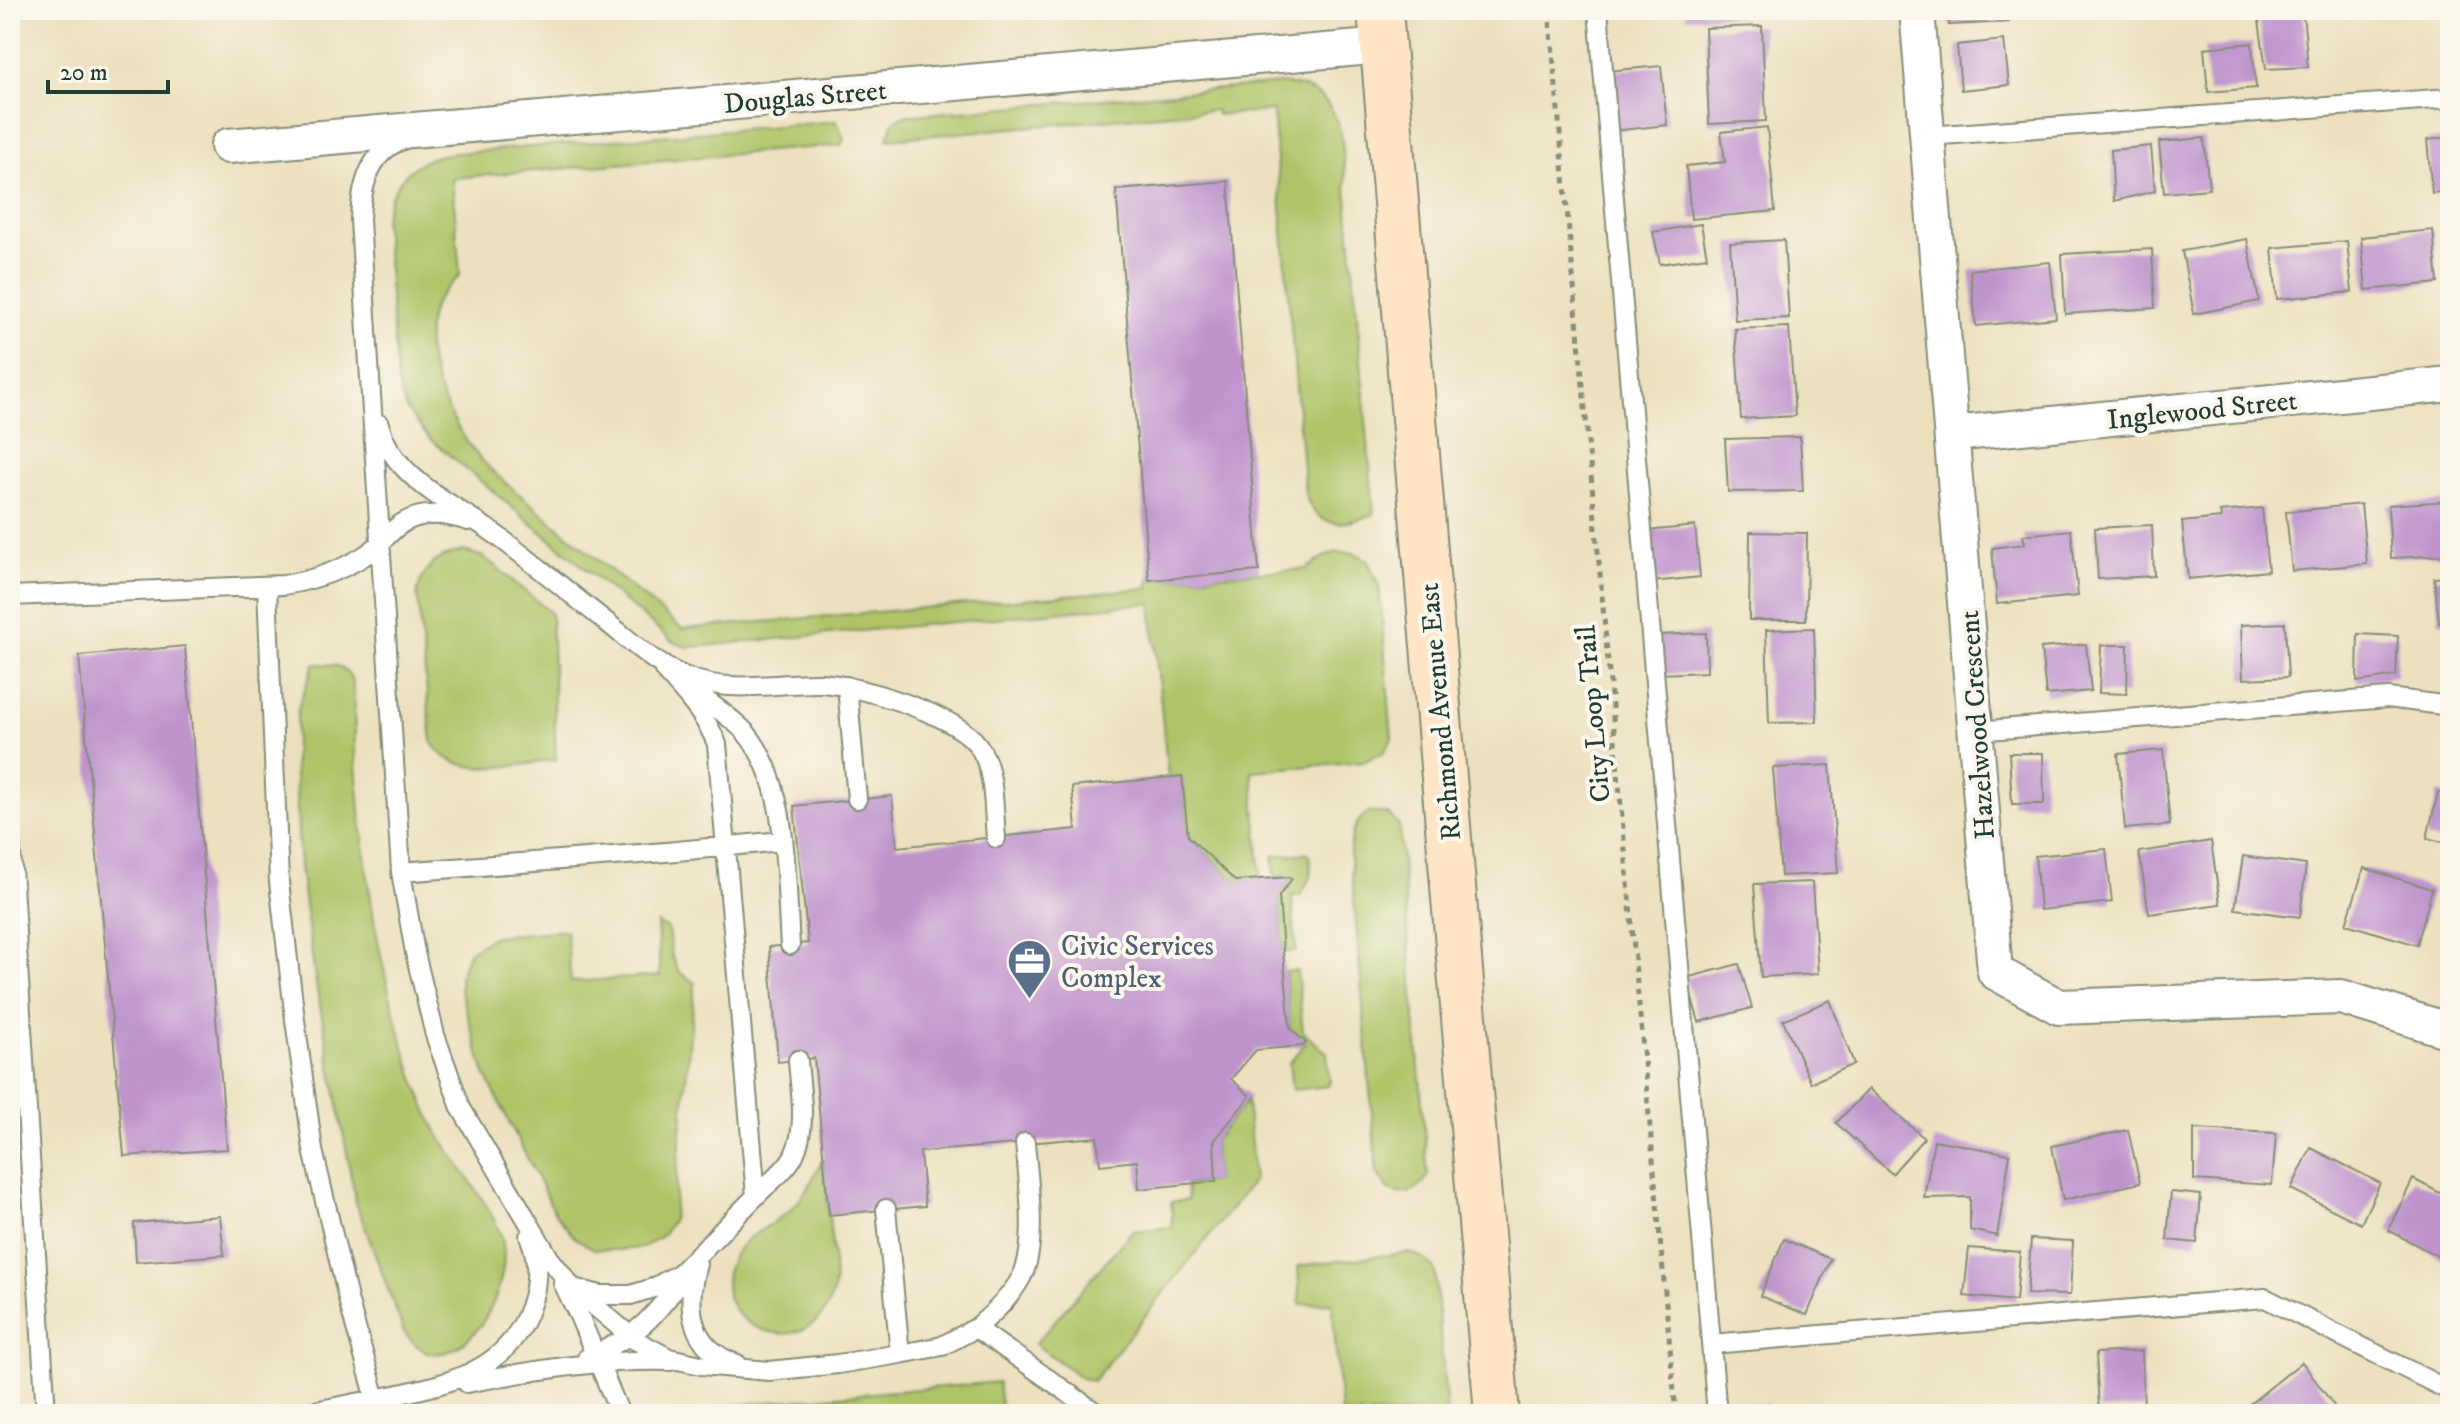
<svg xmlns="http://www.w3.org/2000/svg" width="2460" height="1424" font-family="'IM FELL DW Pica',serif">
	<rect width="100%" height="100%" fill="#fbf7ec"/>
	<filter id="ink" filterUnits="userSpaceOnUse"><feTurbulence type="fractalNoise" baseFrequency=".0125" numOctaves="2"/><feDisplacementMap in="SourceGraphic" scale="16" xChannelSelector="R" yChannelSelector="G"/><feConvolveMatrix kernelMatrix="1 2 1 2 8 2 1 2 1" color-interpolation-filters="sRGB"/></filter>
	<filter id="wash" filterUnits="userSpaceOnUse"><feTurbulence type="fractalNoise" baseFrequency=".006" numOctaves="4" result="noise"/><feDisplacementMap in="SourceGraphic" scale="32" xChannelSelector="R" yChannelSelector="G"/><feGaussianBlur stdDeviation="1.8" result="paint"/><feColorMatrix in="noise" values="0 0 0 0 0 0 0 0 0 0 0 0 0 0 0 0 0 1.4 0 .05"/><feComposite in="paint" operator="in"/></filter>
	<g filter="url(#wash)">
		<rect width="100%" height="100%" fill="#ece0be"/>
		<path fill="#afc468" stroke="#67804e" stroke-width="2" d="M 1280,84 C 1318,85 1335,104 1342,139 L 1374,514 C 1344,526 1316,531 1305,493 L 1273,111 L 1217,115 L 1216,110 L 888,139 L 893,123 L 902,116 Z
			M 837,121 L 844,139 L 841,145 L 452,178 L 460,275 C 451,284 438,295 433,308 C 415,351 447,416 473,450 C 494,476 525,498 550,520 C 594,556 638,593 682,629 L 1149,588 L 1149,580 L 1306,569 L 1323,557 L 1338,552 L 1355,553 L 1367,560 L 1379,583 L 1392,739 L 1383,753 L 1365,761 L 1252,771 L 1261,879 L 1235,881 L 1188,836 L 1182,777 L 1168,777 L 1151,603 L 704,646 L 686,647 L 672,641 L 429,438 L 406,409 L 397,381 L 384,220 C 391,184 411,160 447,154 Z
			M 464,551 L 484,557 L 551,613 L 556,760 C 517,764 457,782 432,743 L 417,592 C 424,566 438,555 464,551 Z
			M 314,664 C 328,664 344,663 351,678 C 356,691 354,734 355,751 C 360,819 367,889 381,956 C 392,1008 410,1076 433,1124 C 449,1156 498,1212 503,1244 C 506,1264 500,1286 493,1303 C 485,1322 469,1344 449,1351 C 428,1359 416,1347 404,1332 L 356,1203 L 316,984 L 300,868 L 294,756 L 298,708 Z
			M 1369,812 L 1388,814 L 1399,825 L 1428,1176 C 1418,1192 1404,1198 1387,1189 L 1377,1173 L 1350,850 C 1351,834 1355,820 1369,812 Z
			M 1307,853 L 1310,856 L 1311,877 L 1300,895 L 1292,896 L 1296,951 L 1283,952 L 1279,896 L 1292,879 L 1289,877 L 1275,877 L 1273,856 Z
			M 657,923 L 668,929 L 672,957 L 679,972 L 695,983 L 673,1219 L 663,1235 L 642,1248 L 617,1250 L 594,1249 L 575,1238 L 556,1215 L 485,1074 L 460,990 L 460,976 L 465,960 L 471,950 L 494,936 L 566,930 L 571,982 L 660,976 Z
			M 1297,971 L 1303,1032 L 1327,1053 L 1330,1082 L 1328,1086 L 1292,1090 L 1289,1063 L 1306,1043 L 1290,1028 L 1285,972 Z
			M 1247,1100 L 1254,1180 L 1093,1381 L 1082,1378 L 1035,1344 L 1132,1231 L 1172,1227 L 1171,1202 L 1188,1200 L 1186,1185 L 1216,1181 L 1214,1141 Z
			M 823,1160 C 826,1188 829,1217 832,1245 C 833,1259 836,1274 834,1287 C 818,1370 701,1329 731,1261 C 743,1233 775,1227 794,1206 C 808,1193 813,1175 823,1160 Z
			M 1404,1253 C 1418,1253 1428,1259 1435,1272 L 1447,1414 L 1341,1414 L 1332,1303 L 1300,1304 L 1298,1266 Z
			M 998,1382 L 1001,1409 L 952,1414 L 727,1414 L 729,1406 L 733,1405 Z"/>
		<g id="blocks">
			<path fill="#bf94cd" d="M 1686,10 L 1746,10 L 1746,15 L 1686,18 Z
				M 1948,10 L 2008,10 L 2009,22 L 1949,25 Z
				M 2303,13 L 2308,67 L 2266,69 L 2259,21 Z
				M 1762,26 L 1766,121 L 1709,124 L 1705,28 Z
				M 2004,40 L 2009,85 L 1961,90 L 1957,45 Z
				M 2252,43 L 2256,88 L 2208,92 L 2204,48 Z
				M 1661,66 L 1667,125 L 1613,131 L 1607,71 Z
				M 1767,127 L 1775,211 L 1691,219 L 1686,166 L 1725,162 L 1721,132 Z
				M 2450,137 L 2450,191 L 2432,193 L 2427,140 Z
				M 2204,138 L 2209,189 L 2164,193 L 2159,142 Z
				M 2151,146 L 2155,191 L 2114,201 L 2111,150 Z
				M 1228,181 L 1259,571 L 1149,580 L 1116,190 Z
				M 1701,224 L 1707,257 L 1660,264 L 1653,232 Z
				M 2433,230 L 2438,283 L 2366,290 L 2361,237 Z
				M 2247,239 L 2259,301 L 2194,314 L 2182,251 Z
				M 1784,240 L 1789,318 L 1735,320 L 1730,243 Z
				M 2347,241 L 2352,292 L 2277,299 L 2272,248 Z
				M 2152,249 L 2155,308 L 2065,314 L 2062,254 Z
				M 2050,262 L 2056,318 L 1976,326 L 1970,270 Z
				M 1789,327 L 1795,416 L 1741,419 L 1735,329 Z
				M 1800,437 L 1803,491 L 1728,492 L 1725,439 Z
				M 2450,501 L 2450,555 L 2391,558 L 2388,505 Z
				M 2361,504 L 2367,564 L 2292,571 L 2286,512 Z
				M 2262,508 L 2268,571 L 2188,579 L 2182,522 L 2221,518 L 2220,512 Z
				M 2152,525 L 2154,576 L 2098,579 L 2095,528 Z
				M 1695,526 L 1700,577 L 1652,582 L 1647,531 Z
				M 2071,530 L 2078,596 L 1997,604 L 1992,548 L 2025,544 L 2023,535 Z
				M 1750,532 L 1807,533 L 1806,620 L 1749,620 Z
				M 2450,577 L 2450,622 L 2439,623 L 2434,578 Z
				M 2285,623 L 2288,677 L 2243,679 L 2241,625 Z
				M 1814,628 L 1817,722 L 1769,723 L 1766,630 Z
				M 1706,633 L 1707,672 L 1659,674 L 1658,635 Z
				M 2358,634 L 2398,636 L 2396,676 L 2357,682 Z
				M 2086,644 L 2091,691 L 2046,695 L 2041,648 Z
				M 2101,645 L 2128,645 L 2127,694 L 2099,693 Z
				M 185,646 L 227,1149 L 124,1156 L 79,656 Z
				M 2163,750 L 2170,825 L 2125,829 L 2118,754 Z
				M 2009,753 L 2043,753 L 2044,804 L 2012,804 Z
				M 1830,765 L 1838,873 L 1781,876 L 1773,768 Z
				M 1182,776 L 1188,836 L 1235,881 L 1289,877 L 1292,879 L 1279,896 L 1283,952 L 1290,1028 L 1306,1043 L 1303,1046 L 1256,1050 L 1231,1079 L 1250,1096 L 1214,1141 L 1216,1181 L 1139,1189 L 1137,1161 L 1100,1165 L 1097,1137 L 920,1152 L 925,1206 L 829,1215 L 814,1058 L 778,1062 L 769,947 L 808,943 L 794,806 L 892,796 L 897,847 L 1076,829 L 1072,787 Z
				M 2438,792 L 2450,795 L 2450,844 L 2427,838 Z
				M 2211,841 L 2220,904 L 2149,914 L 2139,852 Z
				M 2106,849 L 2112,902 L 2040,910 L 2035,856 Z
				M 2243,856 L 2306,865 L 2300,917 L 2235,909 Z
				M 2364,868 L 2432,889 L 2417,945 L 2346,924 Z
				M 1812,882 L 1818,974 L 1761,977 L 1754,884 Z
				M 1739,964 L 1752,1008 L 1699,1022 L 1686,978 Z
				M 1830,1000 L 1854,1064 L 1811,1083 L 1783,1020 Z
				M 1869,1089 L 1924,1138 L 1892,1174 L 1836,1123 Z
				M 2194,1129 L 2276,1133 L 2272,1185 L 2194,1180 Z
				M 2128,1130 L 2140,1183 L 2063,1200 L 2052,1146 Z
				M 1934,1140 L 2010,1154 L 1997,1236 L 1970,1230 L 1970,1197 L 1924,1198 Z
				M 2311,1148 L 2380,1183 L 2361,1224 L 2291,1189 Z
				M 2413,1179 L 2450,1198 L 2450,1252 L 2445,1260 L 2388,1230 Z
				M 2171,1192 L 2201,1195 L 2197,1243 L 2167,1240 Z
				M 220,1216 L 224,1255 L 136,1262 L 134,1223 Z
				M 1784,1239 L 1831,1259 L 1807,1315 L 1760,1296 Z
				M 2031,1239 L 2073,1241 L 2070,1295 L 2027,1294 Z
				M 1969,1248 L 2020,1252 L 2016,1301 L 1964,1296 Z
				M 2142,1351 L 2144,1408 L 2099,1410 L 2096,1353 Z
				M 2302,1362 L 2337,1410 L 2331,1414 L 2252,1414 L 2246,1407 Z
				M 1768,1404 L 1768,1414 L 1737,1414 L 1737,1405 Z"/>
		</g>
	</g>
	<g filter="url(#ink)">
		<use href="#blocks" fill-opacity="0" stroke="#868e79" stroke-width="2"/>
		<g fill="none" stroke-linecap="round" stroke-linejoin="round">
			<defs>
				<path id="service" d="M 1598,10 L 1717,1414
					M 1928,136 L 2450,98
					M 403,140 C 369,151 361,187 360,220 L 401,872 L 415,953 L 435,1035 L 461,1108 L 550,1259 L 572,1287 L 635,1340 L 669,1358 L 701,1365 L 769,1371 L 838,1364 L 900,1354 L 886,1209
					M 379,424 C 383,441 393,457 406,470 C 431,496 470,515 499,537 C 536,565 572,595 609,624 C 635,645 661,670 695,680 C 736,693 779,682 821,683 C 858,685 954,714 977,744 C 996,769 993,808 996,838
					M 267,587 L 279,882 L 295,1020 L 313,1150 L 349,1303 L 376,1399
					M 10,596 L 284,585 C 314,580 344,570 370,552 C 380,545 388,534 397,527 C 418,510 444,513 468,521
					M 847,686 L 857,799
					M 694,691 C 710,704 733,718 747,734 C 790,787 785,879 790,945
					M 1976,731 L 2388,698 L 2450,706
					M 10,836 L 46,1414
					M 401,872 L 666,852 L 782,841
					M 756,1196 C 767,1184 787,1170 794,1155 C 808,1126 800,1091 798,1060
					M 697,1264 C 685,1308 690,1348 737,1364
					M 563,1283 L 580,1318 L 620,1414
					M 577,1289 L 600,1295 L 631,1295 L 653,1288 L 680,1273 L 756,1196 L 717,744 C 705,714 685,694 664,670
					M 976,1328 C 994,1313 1011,1297 1022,1276 C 1038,1245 1028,1178 1025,1143
					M 1711,1344 L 2265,1298 L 2450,1391
					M 900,1354 L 942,1346 L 976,1328 L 1098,1414
					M 587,1358 C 639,1335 654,1318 687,1272
					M 467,1383 C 535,1370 602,1359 671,1361
					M 299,1414 C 331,1408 363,1402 395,1395 C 452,1383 509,1369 530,1307 C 538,1284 539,1259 529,1236"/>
				<path id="minor" d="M 1917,10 L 1995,972 L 2059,1007 L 2341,997 L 2450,1031
					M 228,146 L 1383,46
					M 1953,434 L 2450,384"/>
				<path id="secondary" d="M 1380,10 L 1497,1414"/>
			</defs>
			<use href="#service" stroke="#868e79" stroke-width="22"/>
			<use href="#minor" stroke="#868e79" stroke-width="38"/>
			<use href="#secondary" stroke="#868e79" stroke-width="48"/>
			<path stroke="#868e79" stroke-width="5" stroke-dasharray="6 6" stroke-linecap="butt" d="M 1549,10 L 1676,1414"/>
			<use href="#service" stroke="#fff" stroke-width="18"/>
			<use href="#minor" stroke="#fff" stroke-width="34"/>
			<use href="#secondary" stroke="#fee5c5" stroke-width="44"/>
		</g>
	</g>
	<defs>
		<symbol id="office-pin" viewBox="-11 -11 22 30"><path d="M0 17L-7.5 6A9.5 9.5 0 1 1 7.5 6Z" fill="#5c6f8a" stroke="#fbf7ec"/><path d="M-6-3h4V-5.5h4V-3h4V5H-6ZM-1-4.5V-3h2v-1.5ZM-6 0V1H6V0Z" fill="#fff"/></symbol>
	</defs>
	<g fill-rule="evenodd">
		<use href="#office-pin" x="1004" y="936" width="51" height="69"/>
	</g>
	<g text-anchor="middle" stroke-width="8" stroke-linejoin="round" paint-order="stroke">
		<g font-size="28" fill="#1f3d34" stroke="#fbf7ec">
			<text transform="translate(805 96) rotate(-5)" y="10">Douglas Street</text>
			<text transform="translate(2202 409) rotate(-6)" y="10">Inglewood Street</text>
			<text transform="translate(1439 712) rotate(-95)" y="10">Richmond Avenue East</text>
			<text transform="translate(1592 714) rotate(-95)" y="10">City Loop Trail</text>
			<text transform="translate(1976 725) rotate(-94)" y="10">Hazelwood Crescent</text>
		</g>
		<g font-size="28" fill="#4e5e75" stroke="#fbf7ec" text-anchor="start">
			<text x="1061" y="955">Civic Services<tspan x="1061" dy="32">Complex</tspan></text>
		</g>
	</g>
	<rect width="2460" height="1424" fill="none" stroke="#fbf7ec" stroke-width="40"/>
	<path d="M48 80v12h120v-12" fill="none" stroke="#1f3d34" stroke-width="4"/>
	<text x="60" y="80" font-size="24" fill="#1f3d34" stroke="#fbf7ec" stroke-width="6" paint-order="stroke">20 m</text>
</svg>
